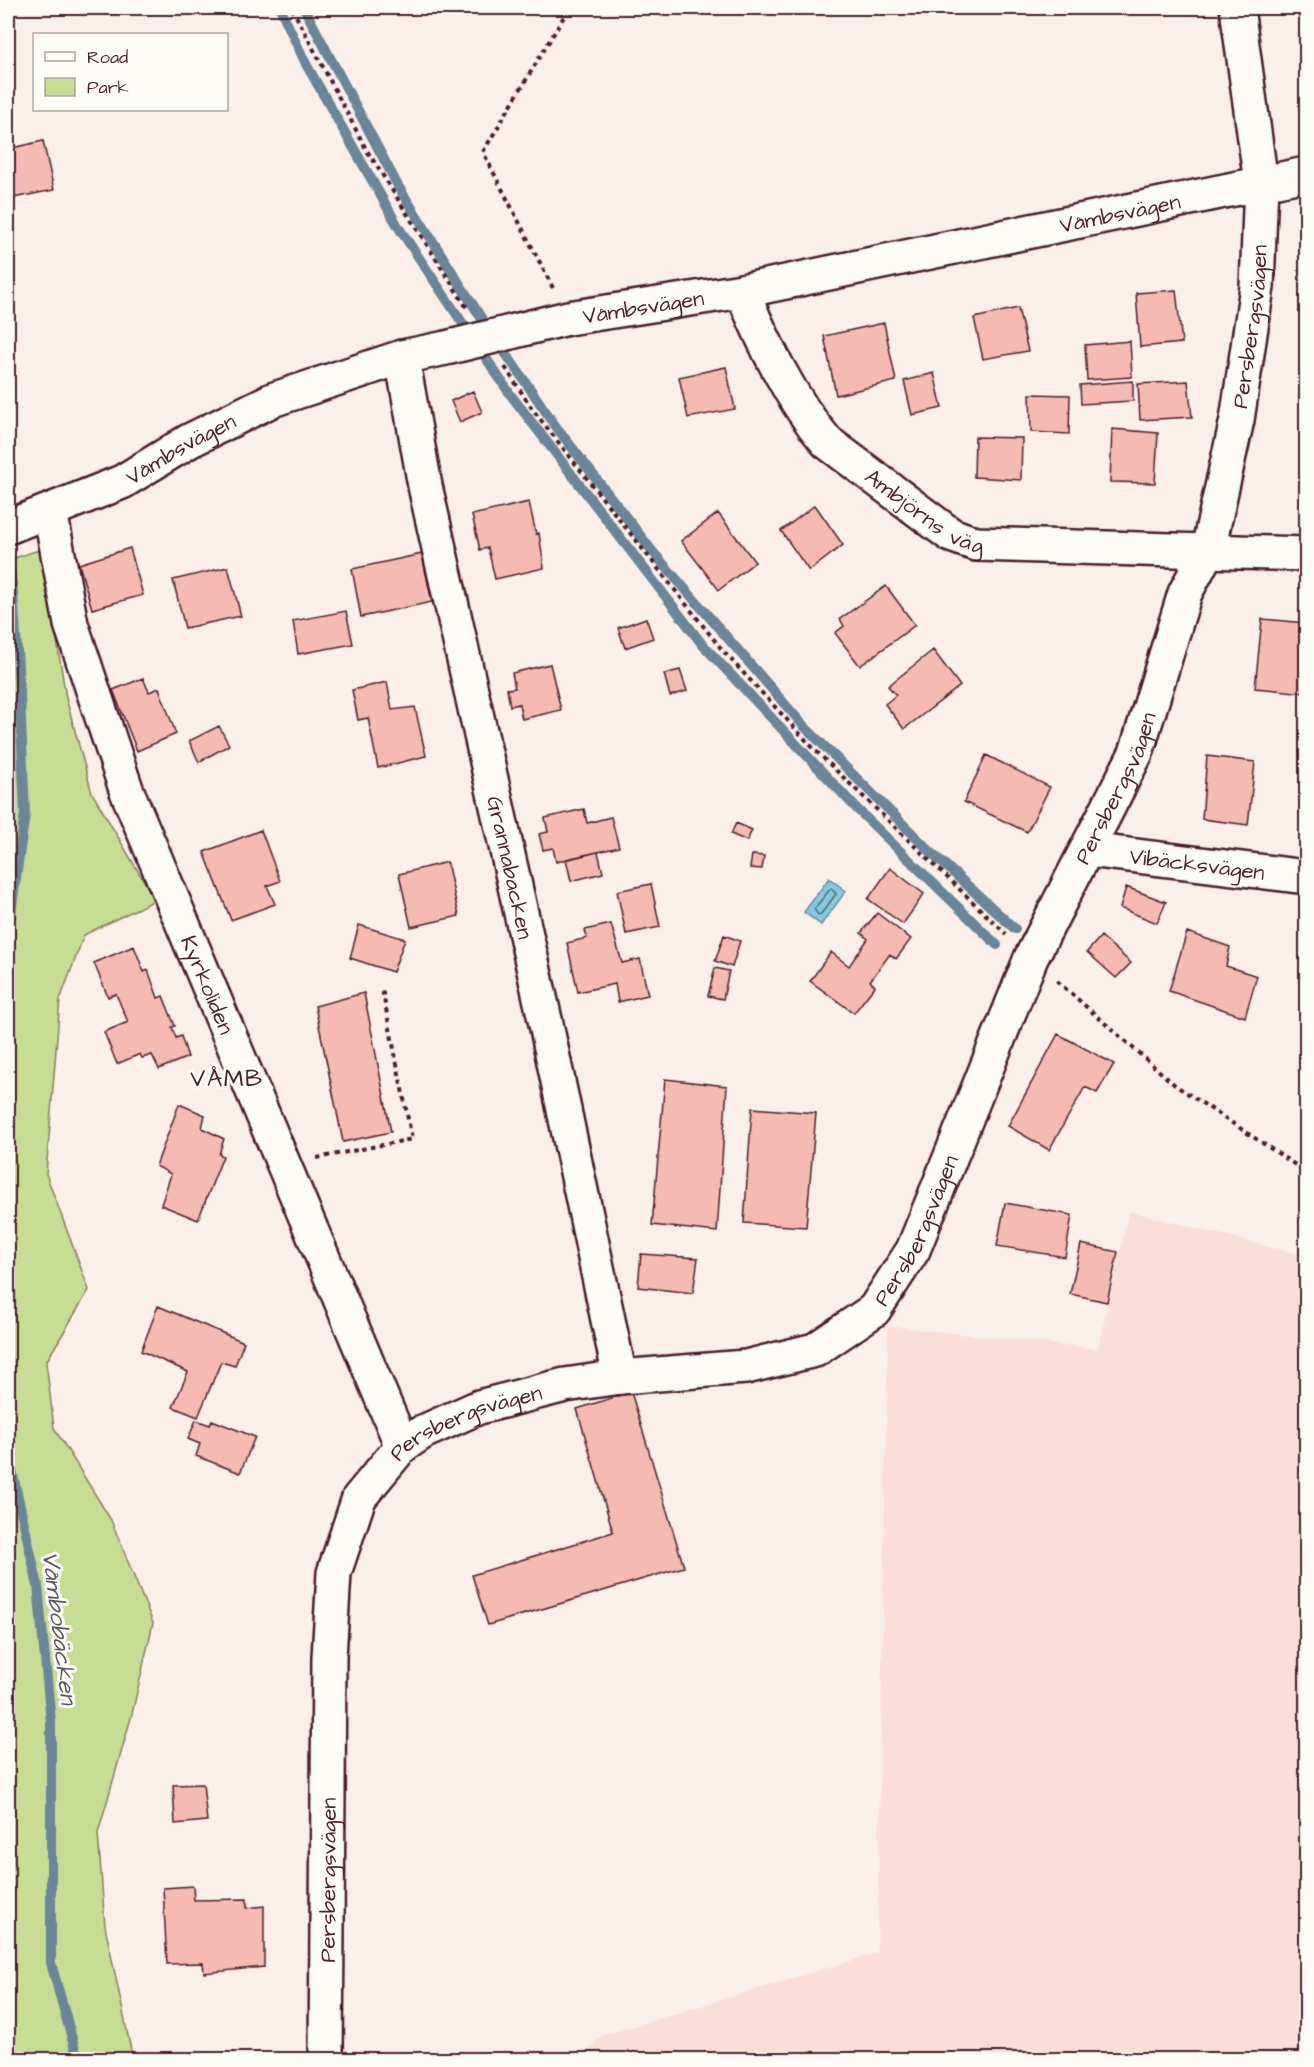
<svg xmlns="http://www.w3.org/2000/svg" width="1314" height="2067" font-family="'Architects Daughter',sans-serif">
	<rect width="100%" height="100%" fill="#fbefe9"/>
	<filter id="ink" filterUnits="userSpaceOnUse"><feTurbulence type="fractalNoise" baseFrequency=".0167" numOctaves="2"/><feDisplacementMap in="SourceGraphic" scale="12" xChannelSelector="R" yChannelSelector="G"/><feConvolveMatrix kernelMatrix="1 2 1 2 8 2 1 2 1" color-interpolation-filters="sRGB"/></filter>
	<g filter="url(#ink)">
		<path fill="#f9dfd8" d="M 1129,1211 L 1306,1256 L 1306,2059 L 579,2059 L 601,2036 L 877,1953 L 888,1326 L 1098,1349 Z"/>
		<path fill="#c6dd93" stroke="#887e5f" stroke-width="1.5" d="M 45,548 L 49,590 L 66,698 L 92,793 L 155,900 L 84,935 L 60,1000 L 46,1174 L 89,1290 L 46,1362 L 54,1428 L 111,1520 L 153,1623 L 131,1718 L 98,1833 L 105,1926 L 131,2050 L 135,2059 L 9,2060 L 8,2057 L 8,560 Z"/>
		<path fill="#81cbe1" stroke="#6b8698" stroke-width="1.5" d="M 829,878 L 846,891 L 821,925 L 804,912 Z"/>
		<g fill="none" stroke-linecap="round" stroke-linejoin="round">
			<path stroke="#606474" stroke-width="1.5" d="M 831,888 L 836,894 L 821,914 L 818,915 L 814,909 Z"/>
			<path stroke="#6b8698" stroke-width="10" d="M 280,8 L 306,64 L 399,228 L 510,394 L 702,644 L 858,810 L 997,945
				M 304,8 L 398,186 L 480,316 L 557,428 L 653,552 L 803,725 L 932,853 L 1015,929
				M 8,557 L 13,591 L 20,697 L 25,814 L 8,934
				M 8,1453 L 38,1586 L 51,1722 L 51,1963 L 78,2060"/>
		</g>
		<path fill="#f5bab1" stroke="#4a1f2b" stroke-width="1.5" d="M 43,141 L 54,190 L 8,199 L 8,149 Z
			M 1176,290 L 1182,343 L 1140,347 L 1136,293 Z
			M 1018,308 L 1028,351 L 983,359 L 974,318 Z
			M 884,323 L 896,381 L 836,395 L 824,336 Z
			M 1130,341 L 1132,377 L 1087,380 L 1085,345 Z
			M 726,367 L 735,409 L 688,418 L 679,377 Z
			M 934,373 L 942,408 L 912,415 L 904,381 Z
			M 1133,381 L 1133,401 L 1081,404 L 1080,385 Z
			M 1188,381 L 1192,417 L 1140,420 L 1138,384 Z
			M 473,391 L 482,412 L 460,422 L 451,401 Z
			M 1030,394 L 1070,395 L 1069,434 L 1031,432 Z
			M 1112,429 L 1158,433 L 1155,483 L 1110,482 Z
			M 975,437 L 1022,438 L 1021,480 L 974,477 Z
			M 529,502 L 536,534 L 539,533 L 544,568 L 495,579 L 488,548 L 480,550 L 472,515 Z
			M 815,505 L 843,545 L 809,571 L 781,531 Z
			M 718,513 L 755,562 L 719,590 L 681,541 Z
			M 130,548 L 143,595 L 92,609 L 79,564 Z
			M 422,554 L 432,602 L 361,617 L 352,569 Z
			M 228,567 L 241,616 L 185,628 L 173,580 Z
			M 886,586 L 915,625 L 860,666 L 835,633 L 844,626 L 840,619 Z
			M 346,611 L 353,644 L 298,654 L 293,621 Z
			M 646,618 L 653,638 L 625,648 L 618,628 Z
			M 1262,619 L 1306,623 L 1306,693 L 1255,688 Z
			M 933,650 L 960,686 L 904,729 L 885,704 L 896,695 L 888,686 Z
			M 550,664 L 561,710 L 522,719 L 519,704 L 510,706 L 507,689 L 515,688 L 512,673 Z
			M 680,670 L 687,691 L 670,696 L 664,674 Z
			M 143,678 L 149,692 L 159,688 L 176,734 L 137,751 L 113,690 Z
			M 387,682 L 392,710 L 415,707 L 426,756 L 378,768 L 368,718 L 358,720 L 352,690 Z
			M 219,726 L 229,745 L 199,762 L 189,741 Z
			M 986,755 L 1050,787 L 1027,832 L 964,802 Z
			M 1207,756 L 1255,762 L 1248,825 L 1202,819 Z
			M 584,809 L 587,823 L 611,817 L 619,847 L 556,862 L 553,848 L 543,850 L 539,834 L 548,832 L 545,818 Z
			M 736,823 L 752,830 L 747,841 L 731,834 Z
			M 261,830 L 280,881 L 267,886 L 275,904 L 231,920 L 204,852 Z
			M 598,852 L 603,873 L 571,881 L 566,859 Z
			M 752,855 L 764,856 L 762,869 L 750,868 Z
			M 447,862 L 459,916 L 411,927 L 399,874 Z
			M 890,868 L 924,894 L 903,924 L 868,899 Z
			M 651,884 L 660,927 L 626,934 L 617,891 Z
			M 1126,887 L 1166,902 L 1157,923 L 1120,908 Z
			M 877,913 L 911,939 L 896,959 L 890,954 L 870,981 L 875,986 L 854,1013 L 810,981 L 831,952 L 849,966 L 868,939 L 861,933 Z
			M 611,924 L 622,963 L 640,959 L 648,995 L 618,1002 L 615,984 L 578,992 L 567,943 L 587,938 L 585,930 Z
			M 359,925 L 405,939 L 393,972 L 350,958 Z
			M 1187,932 L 1230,947 L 1226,966 L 1257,976 L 1245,1017 L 1169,991 Z
			M 724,935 L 740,941 L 732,967 L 715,961 Z
			M 1101,936 L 1131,963 L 1116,978 L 1087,952 Z
			M 134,946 L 144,972 L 148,970 L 158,998 L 163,996 L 175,1026 L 172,1027 L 176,1038 L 181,1036 L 188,1057 L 159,1069 L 152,1055 L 142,1058 L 140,1054 L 117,1064 L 104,1032 L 128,1022 L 116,994 L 108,997 L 94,963 Z
			M 715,968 L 729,971 L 723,999 L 708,996 Z
			M 1306,984 L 1306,1025 L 1301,1024 Z
			M 364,993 L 391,1132 L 343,1142 L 315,1006 Z
			M 1058,1034 L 1114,1064 L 1097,1093 L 1085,1087 L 1049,1150 L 1008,1126 Z
			M 665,1079 L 727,1086 L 717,1232 L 652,1225 Z
			M 179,1104 L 205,1115 L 202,1128 L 224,1139 L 219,1154 L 223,1156 L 198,1220 L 161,1205 L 171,1174 L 156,1166 Z
			M 752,1108 L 816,1113 L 806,1227 L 744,1223 Z
			M 1005,1203 L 1072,1215 L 1065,1257 L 997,1246 Z
			M 1081,1244 L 1118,1252 L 1107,1302 L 1070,1294 Z
			M 641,1254 L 698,1258 L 693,1293 L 638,1287 Z
			M 158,1306 L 244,1342 L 235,1366 L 221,1362 L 198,1417 L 173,1407 L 188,1372 L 141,1351 Z
			M 631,1392 L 684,1567 L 488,1625 L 472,1575 L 613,1532 L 577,1409 Z
			M 196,1420 L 210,1425 L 212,1420 L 255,1437 L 240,1473 L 196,1456 L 200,1444 L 188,1439 Z
			M 203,1784 L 207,1821 L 175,1824 L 173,1785 Z
			M 193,1886 L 194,1900 L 247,1899 L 247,1908 L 264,1906 L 264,1967 L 204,1973 L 203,1963 L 167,1964 L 163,1888 Z"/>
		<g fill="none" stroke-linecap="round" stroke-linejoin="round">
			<defs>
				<g id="minor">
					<path id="s1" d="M 742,291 C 764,343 790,399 827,442 L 951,535 L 976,544 L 1306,554"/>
					<path id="s2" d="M 535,326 L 568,318 L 742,291 L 1306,174"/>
					<path id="s3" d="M 402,357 L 425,486 L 546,1024 L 620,1377"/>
					<path id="s4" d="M 50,511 L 71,624 L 126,789 L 402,1446"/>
					<path id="s5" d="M 8,527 L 122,482 L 189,441 L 272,400 L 402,357 L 446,348"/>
					<path id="s6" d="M 1088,850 L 1306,877"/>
					<path id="s7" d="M 326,2060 L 329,1657 L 334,1573 L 359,1498 L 402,1446 L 423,1432 L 479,1407 L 565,1385 L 620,1377 L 746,1367 L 815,1350 L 874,1310 L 913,1250 L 1031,958 L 1136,753 L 1185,593 L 1208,550 L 1237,420 L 1257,287 L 1261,183 L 1237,8"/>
				</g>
			</defs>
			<use href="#minor" stroke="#4a1f2b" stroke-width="38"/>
			<path stroke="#4a1f2b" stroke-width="4" stroke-dasharray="4.5 4.5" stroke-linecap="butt" d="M 292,8 L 366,149 L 467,308
				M 553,288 L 483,152 L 569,8
				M 505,367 L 533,410 L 723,651 L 817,752 L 1006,934
				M 1057,981 L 1175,1085 L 1306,1172
				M 317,1158 L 412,1139 L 382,989"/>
			<use href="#minor" stroke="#fdfcf7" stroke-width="33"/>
			<defs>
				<path id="minor-bridge" d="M 446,348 L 535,326"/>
			</defs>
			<use href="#minor-bridge" stroke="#4a1f2b" stroke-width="38" stroke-linecap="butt"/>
			<use href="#minor-bridge" stroke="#fdfcf7" stroke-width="33"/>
		</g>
	</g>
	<g text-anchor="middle" stroke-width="6" stroke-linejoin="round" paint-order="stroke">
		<g font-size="22" fill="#4a1f2b" stroke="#fdfcf7">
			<text dy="8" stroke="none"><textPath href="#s2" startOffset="596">Våmbsvägen</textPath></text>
			<text dy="8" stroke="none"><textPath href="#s2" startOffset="110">Våmbsvägen</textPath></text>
			<text dy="8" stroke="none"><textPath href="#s7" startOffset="2194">Persbergsvägen</textPath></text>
			<text dy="8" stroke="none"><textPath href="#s5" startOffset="190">Våmbsvägen</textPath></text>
			<text dy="8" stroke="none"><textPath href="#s1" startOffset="294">Ambjörns väg</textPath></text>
			<text dy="8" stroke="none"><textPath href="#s7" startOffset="1710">Persbergsvägen</textPath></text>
			<text dy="8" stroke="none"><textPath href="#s6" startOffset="110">Vibäcksvägen</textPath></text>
			<text dy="8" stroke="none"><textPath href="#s3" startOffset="522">Grannabacken</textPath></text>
			<text dy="8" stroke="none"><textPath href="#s4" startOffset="501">Kyrkoliden</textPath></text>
			<text dy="8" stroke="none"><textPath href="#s7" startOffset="1224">Persbergsvägen</textPath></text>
			<text dy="8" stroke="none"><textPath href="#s7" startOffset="702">Persbergsvägen</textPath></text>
			<text dy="8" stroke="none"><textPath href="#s7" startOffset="180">Persbergsvägen</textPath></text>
		</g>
		<g font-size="24" letter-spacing="1.5" fill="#4a1f2b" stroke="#fdfcf7">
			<text x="227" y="1086">VÅMB</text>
		</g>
		<g font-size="24" font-style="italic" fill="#5a5362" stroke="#fdfcf7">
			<text transform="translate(60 1628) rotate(83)" y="8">Våmbobäcken</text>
		</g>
	</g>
	<rect width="1314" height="2067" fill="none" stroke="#fdfcf7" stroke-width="30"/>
	<rect x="15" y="15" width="1284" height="2037" fill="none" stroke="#4a1f2b" stroke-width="2" filter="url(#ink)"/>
	<rect x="33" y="33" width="195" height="78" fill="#fdfcf7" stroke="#b5a4a5" stroke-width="1.5"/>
	<rect x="45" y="52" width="30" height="9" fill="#fdfcf7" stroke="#b5a4a5" stroke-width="1.5"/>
	<text x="87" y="63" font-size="18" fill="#4a1f2b">Road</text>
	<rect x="45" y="78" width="30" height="18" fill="#c6dd93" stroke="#b5a4a5" stroke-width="1.5"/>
	<text x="87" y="93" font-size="18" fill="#4a1f2b">Park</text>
</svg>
